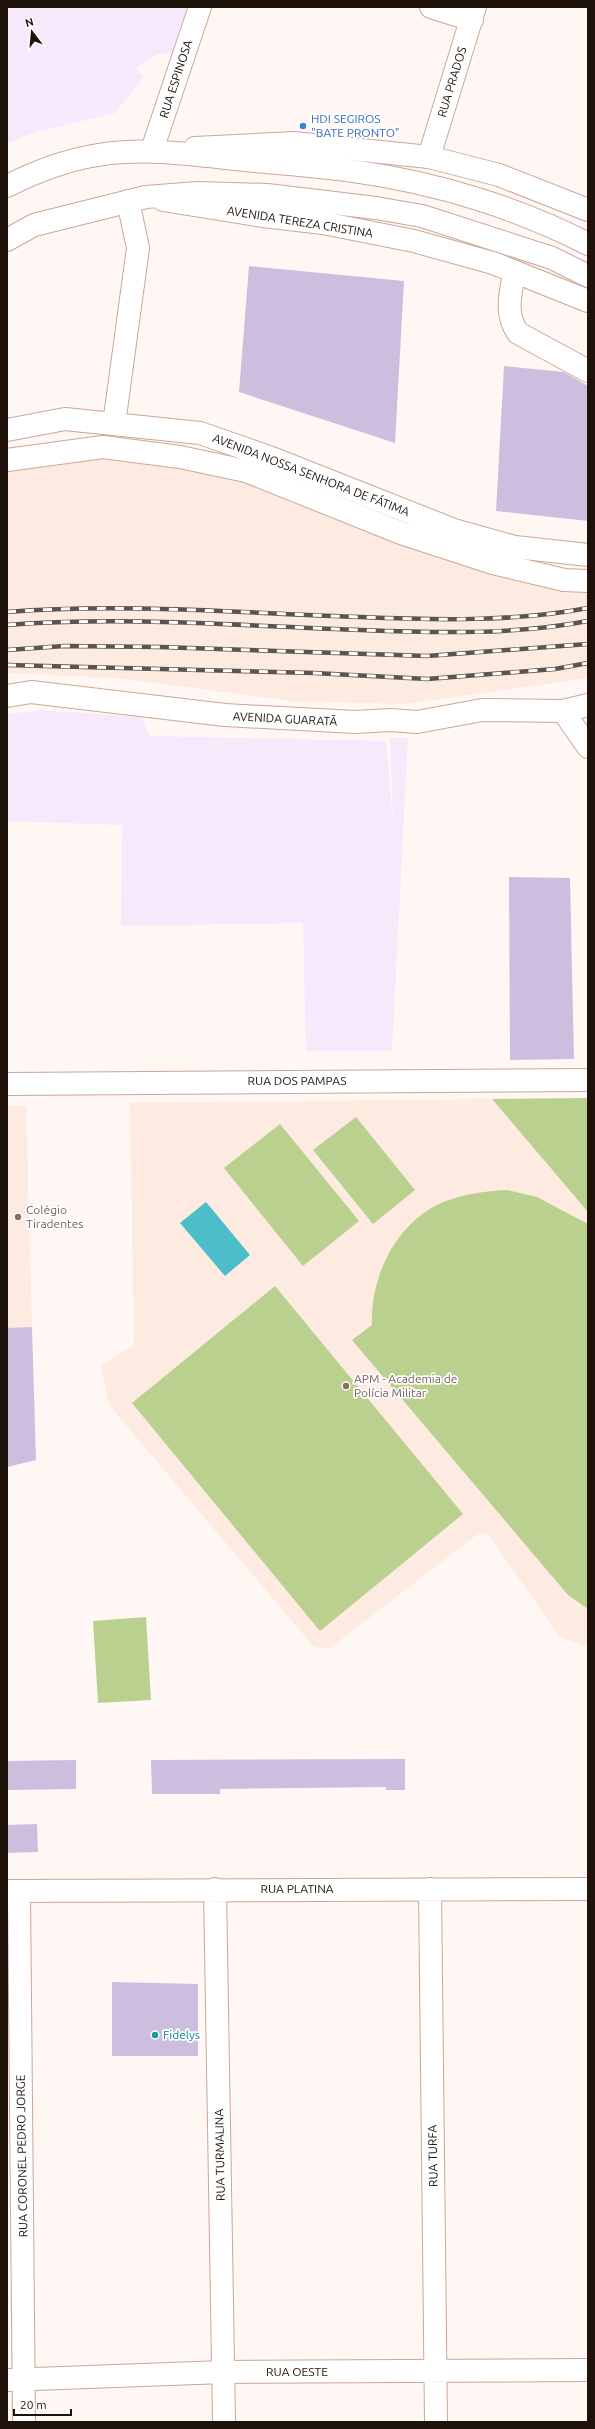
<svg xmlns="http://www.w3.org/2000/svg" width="595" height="2429" font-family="Ubuntu,sans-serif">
	<rect width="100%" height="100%" fill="#fff7f3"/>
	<path fill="#fdeae1" d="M 85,456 L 165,459 L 250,482 L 588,589 L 588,678 L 404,704 L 292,701 L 118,678 L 7,673 L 7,467 Z
		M 492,1099 L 588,1212 L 588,1647 L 560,1637 L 488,1534 L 479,1533 L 329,1649 L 314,1647 L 109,1405 L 101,1366 L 134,1345 L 130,1103 Z
		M 7,1106 L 26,1106 L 32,1327 L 7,1328 Z"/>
	<path fill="#f7e9fc" d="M 7,7 L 195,7 L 181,53 L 158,54 L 136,68 L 144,77 L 115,113 L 37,132 L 7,143 Z
		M 42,710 L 141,717 L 150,736 L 386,741 L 393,821 L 390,738 L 408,738 L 392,1051 L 306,1051 L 303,923 L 121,926 L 122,825 L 7,821 L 7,714 Z"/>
	<path fill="#b9d08f" d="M 588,1098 L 588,1212 L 492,1099 Z
		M 356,1117 L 415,1190 L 373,1224 L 313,1150 Z
		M 280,1124 L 359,1221 L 303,1266 L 224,1168 Z
		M 507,1190 L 537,1197 L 588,1224 L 588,1609 L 568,1595 L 352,1340 L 372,1325 C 370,1280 393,1230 433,1207 C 456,1195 482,1191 507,1190 Z
		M 275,1286 L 463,1514 L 320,1631 L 132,1403 Z
		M 146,1617 L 151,1700 L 98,1703 L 93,1621 Z"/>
	<path fill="#4bbeca" d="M 206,1202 L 250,1255 L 225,1276 L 180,1223 Z"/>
	<path fill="#cdbee0" d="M 249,266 L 404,281 L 395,443 L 239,392 Z
		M 504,366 L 564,372 L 588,386 L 588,521 L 496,511 Z
		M 509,877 L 570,878 L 574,1059 L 510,1060 Z
		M 32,1327 L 36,1460 L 7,1467 L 7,1328 Z
		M 405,1759 L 405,1790 L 386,1790 L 386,1787 L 220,1789 L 220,1794 L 152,1794 L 151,1760 Z
		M 76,1760 L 76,1789 L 7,1790 L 7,1761 Z
		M 37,1824 L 38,1852 L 7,1853 L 7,1825 Z
		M 112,1982 L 198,1984 L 198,2056 L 112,2056 Z"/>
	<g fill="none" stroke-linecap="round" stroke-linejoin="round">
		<defs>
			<path id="minor" d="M 431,7 L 472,20
				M 152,150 L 200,7
				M 429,157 L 475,7
				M 514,272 C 511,294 504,313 518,333 L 588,371
				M 114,424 L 138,248 L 128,201
				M 7,430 L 65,419 L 200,433 L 269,457 L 454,530 L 515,547 L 588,555
				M 7,696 L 31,692 L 225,715 L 355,722 L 391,720 L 417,722 L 482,710 L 563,711 L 588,705
				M 563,711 L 588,747
				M 7,1084 L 588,1080
				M 215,1889 L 224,2422
				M 430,1889 L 436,2422
				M 7,1891 L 588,1889
				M 19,1891 L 24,2422
				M 7,2380 L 224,2372 L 588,2370"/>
			<path id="major" d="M 195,148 L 294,143 L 429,157 L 499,175 L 588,210
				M 163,200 L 263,216 L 323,223 L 414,241 L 493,263 L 588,301
				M 7,460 L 103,447 L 180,457 L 246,471 L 401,533 L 493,563 L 564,580 L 588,581"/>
			<path id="highway" d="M 7,186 C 35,172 66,160 98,155 C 147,147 196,155 245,160 C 283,164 321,166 359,172 C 437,183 518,208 588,244
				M 7,240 L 34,225 L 146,197 L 198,193 L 267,195 L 376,208 L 422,216 L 552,258 L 588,276"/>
		</defs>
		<use href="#minor" stroke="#cca795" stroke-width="24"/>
		<use href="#major" stroke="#cca795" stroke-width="24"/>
		<use href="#highway" stroke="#cca795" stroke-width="24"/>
		<use href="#minor" stroke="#fff" stroke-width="22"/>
		<use href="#major" stroke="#fff" stroke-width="22"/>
		<use href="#highway" stroke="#fff" stroke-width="22"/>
		<defs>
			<path id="rail" d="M 7,612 C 124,603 242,613 360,617 C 435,620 514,622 588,608
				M 7,625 C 124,616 244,626 361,630 C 436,633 514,635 588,621
				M 7,650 L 64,646 L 160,647 L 427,656 L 588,644
				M 7,665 L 314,673 L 427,679 L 555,669 L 588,663"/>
		</defs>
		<use href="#rail" stroke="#5e534d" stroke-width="4.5"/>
		<use href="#rail" stroke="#fff" stroke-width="3" stroke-dasharray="9" stroke-linecap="butt"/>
	</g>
	<circle fill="#3f7fe0" stroke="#fff" stroke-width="1.5" cx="303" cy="126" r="4"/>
	<g fill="#8d6e63" stroke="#fff" stroke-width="1.5">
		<circle cx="18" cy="1217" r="4"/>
		<circle cx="346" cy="1386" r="4"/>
	</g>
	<circle fill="#0f9aa8" stroke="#fff" stroke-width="1.5" cx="155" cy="2035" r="4"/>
	<g text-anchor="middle" stroke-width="3.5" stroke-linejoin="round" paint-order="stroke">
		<g font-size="12" fill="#1f120b" stroke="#fff">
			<text transform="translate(176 79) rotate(-72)" y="4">RUA ESPINOSA</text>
			<text transform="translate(452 82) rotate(-73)" y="4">RUA PRADOS</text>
			<text transform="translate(300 222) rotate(9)" y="4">AVENIDA TEREZA CRISTINA</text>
			<text transform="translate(311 475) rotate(21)" y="4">AVENIDA NOSSA SENHORA DE FÁTIMA</text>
			<text transform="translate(285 719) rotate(3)" y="4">AVENIDA GUARATÃ</text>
			<text x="297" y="1085">RUA DOS PAMPAS</text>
			<text x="297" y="1893">RUA PLATINA</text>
			<text transform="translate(220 2155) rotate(-91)" y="4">RUA TURMALINA</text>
			<text transform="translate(22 2156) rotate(-91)" y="4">RUA CORONEL PEDRO JORGE</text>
			<text transform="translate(433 2156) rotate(-91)" y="4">RUA TURFA</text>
			<text x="297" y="2376">RUA OESTE</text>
		</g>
		<g font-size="12" fill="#366cbe" stroke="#fff" text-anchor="start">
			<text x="311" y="123">HDI SEGIROS<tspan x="311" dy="14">"BATE PRONTO"</tspan></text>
		</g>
		<g font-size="12" fill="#785e54" stroke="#fff" text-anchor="start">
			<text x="26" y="1214">Colégio<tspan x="26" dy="14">Tiradentes</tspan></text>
			<text x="354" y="1383">APM - Academia de<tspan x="354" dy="14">Polícia Militar</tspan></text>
		</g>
		<g font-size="12" fill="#0d838f" stroke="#fff" text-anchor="start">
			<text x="163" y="2039">Fidelys</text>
		</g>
	</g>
	<rect width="595" height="2429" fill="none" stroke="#1f120b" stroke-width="16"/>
	<g transform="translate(32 32) rotate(344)" stroke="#ffffff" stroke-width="3" paint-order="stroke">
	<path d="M0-3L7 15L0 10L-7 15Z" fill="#1f120b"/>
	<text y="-6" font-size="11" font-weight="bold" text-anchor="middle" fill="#1f120b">N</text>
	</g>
	<path d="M14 2409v6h57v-6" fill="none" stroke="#1f120b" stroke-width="2"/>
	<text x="20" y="2409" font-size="12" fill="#1f120b" stroke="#ffffff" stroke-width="3" paint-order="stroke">20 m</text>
</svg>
